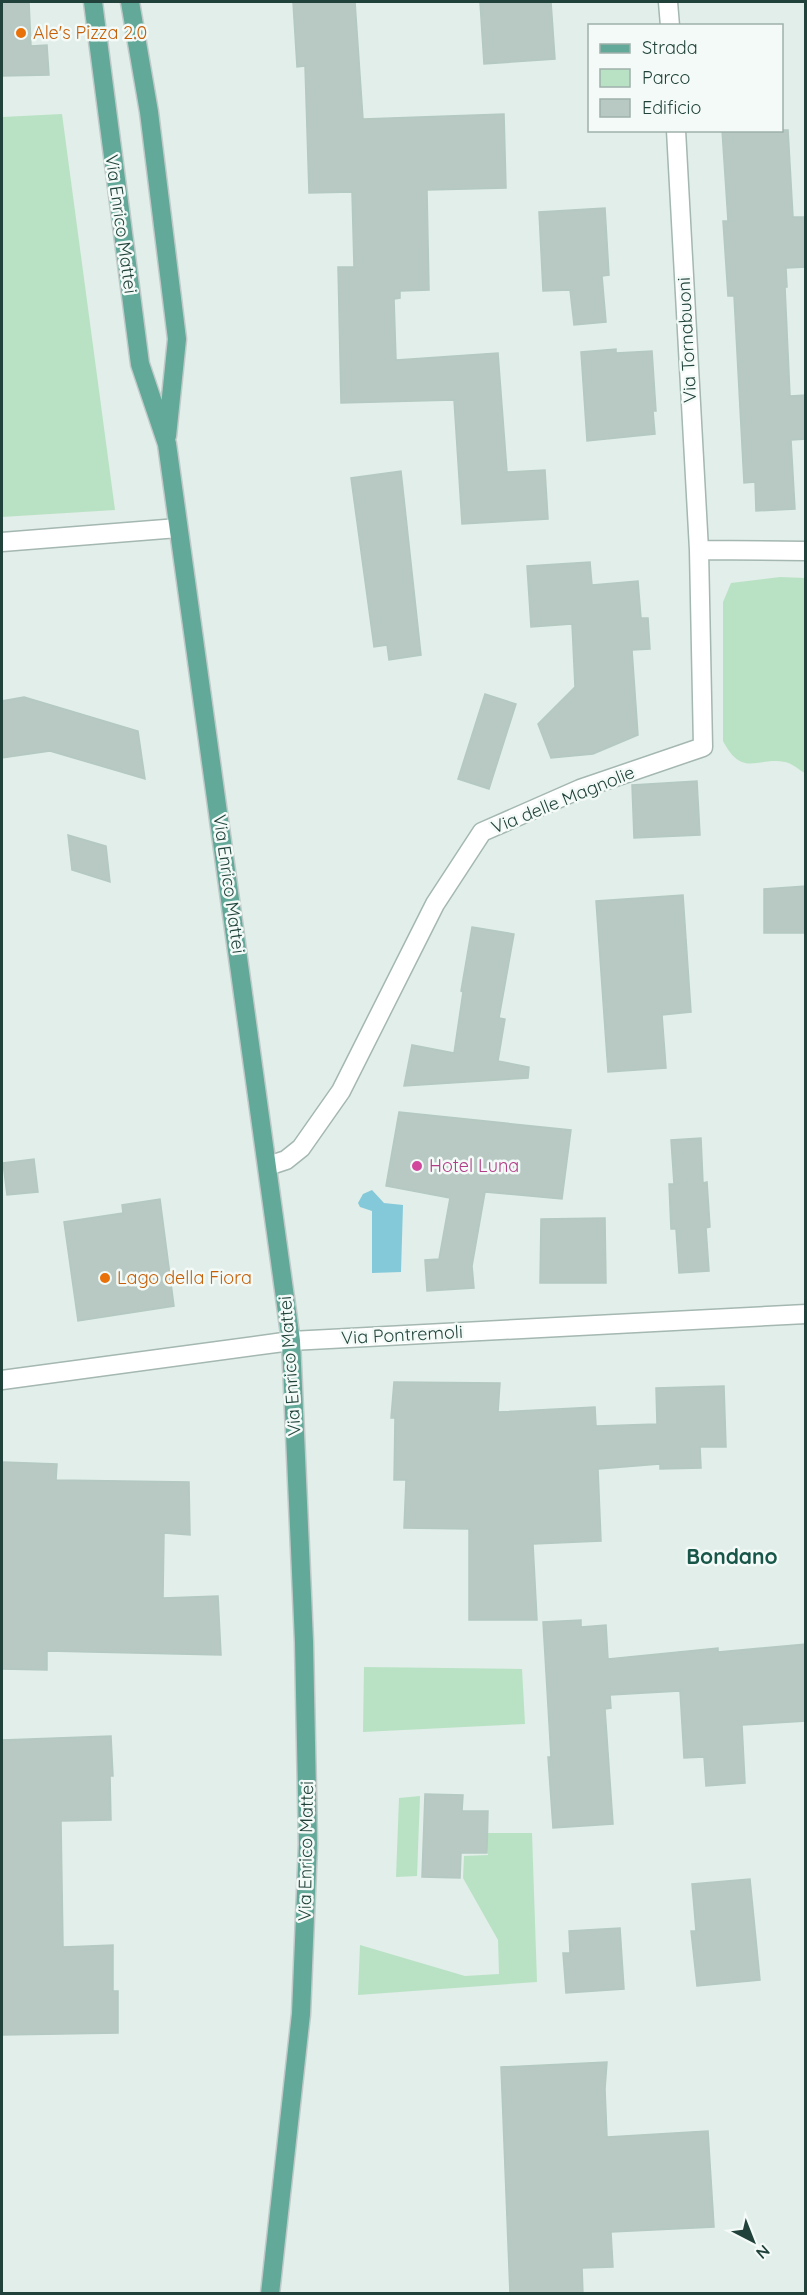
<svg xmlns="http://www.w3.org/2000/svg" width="807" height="2295" font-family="Quicksand,sans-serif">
	<rect width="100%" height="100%" fill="#e2eee9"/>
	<path fill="#b9e2c5" d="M 62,114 L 115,510 L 2,517 L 2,117 Z
		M 780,577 L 805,578 L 805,773 C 799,770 792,763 785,762 C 758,756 743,779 723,741 L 723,602 L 731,583 Z
		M 364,1667 L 522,1669 L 525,1724 L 363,1732 Z
		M 420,1796 L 417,1876 L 396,1877 L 399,1798 Z
		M 488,1833 L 532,1833 L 537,1982 L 358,1995 L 360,1945 L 465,1976 L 499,1974 L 498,1940 L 463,1878 L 464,1856 L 488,1855 Z"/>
	<path fill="#84c9d9" d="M 372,1190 L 384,1203 L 403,1205 L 401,1272 L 372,1273 L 372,1211 L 360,1207 L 358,1203 L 363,1194 Z"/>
	<path fill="#b7c9c2" stroke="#b4c9c1" stroke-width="1.5" d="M 2,2 L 29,2 L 31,46 L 47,45 L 49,75 L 2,76 Z
		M 293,2 L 355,2 L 363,119 L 504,114 L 506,188 L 427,190 L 429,290 L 400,291 L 400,298 L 394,299 L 396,360 L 498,353 L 507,472 L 545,470 L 548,519 L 462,524 L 454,400 L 341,403 L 338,267 L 354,267 L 352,192 L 309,193 L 305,66 L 297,67 Z
		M 480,2 L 551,2 L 555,59 L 484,64 Z
		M 722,130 L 788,130 L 793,217 L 806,217 L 806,267 L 786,268 L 787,287 L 785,287 L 790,396 L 806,395 L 806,439 L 791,440 L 795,509 L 756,511 L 755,482 L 744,483 L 734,296 L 728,296 L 723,221 L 728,221 Z
		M 605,208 L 609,275 L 602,276 L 606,322 L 574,325 L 570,290 L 543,291 L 539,212 Z
		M 616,349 L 616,353 L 652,351 L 656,411 L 653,411 L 655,434 L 587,441 L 581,352 Z
		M 401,471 L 421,655 L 389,660 L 387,645 L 374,647 L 351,478 Z
		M 590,562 L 592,585 L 638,581 L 641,618 L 648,618 L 650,649 L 632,650 L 638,735 L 593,754 L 551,758 L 538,724 L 575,687 L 572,624 L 531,627 L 527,566 Z
		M 485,694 L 516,704 L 489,789 L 458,779 Z
		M 24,697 L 138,731 L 145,779 L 50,751 L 2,758 L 2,701 Z
		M 697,781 L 700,835 L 634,838 L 632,785 Z
		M 68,835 L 106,846 L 110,882 L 72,870 Z
		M 806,886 L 806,933 L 764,933 L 764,889 Z
		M 683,895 L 691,1012 L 662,1015 L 666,1068 L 608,1072 L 596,901 Z
		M 472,927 L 514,934 L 499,1018 L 505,1019 L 498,1061 L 529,1067 L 528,1078 L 404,1086 L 412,1045 L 454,1053 L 463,992 L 461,991 Z
		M 399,1112 L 571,1130 L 562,1199 L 485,1192 L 472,1266 L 474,1288 L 427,1291 L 425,1260 L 439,1259 L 450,1198 L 386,1186 Z
		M 701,1138 L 703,1183 L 707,1182 L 710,1227 L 706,1228 L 709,1271 L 679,1273 L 676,1229 L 671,1229 L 669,1184 L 674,1184 L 671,1140 Z
		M 34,1159 L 38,1192 L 7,1195 L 3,1163 Z
		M 160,1199 L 174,1306 L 78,1321 L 64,1222 L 123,1213 L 122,1205 Z
		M 605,1218 L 606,1283 L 540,1283 L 541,1219 Z
		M 394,1382 L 500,1383 L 498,1412 L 595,1407 L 596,1426 L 657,1424 L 656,1388 L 724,1386 L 726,1447 L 700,1447 L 701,1468 L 660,1469 L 660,1464 L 598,1469 L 601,1541 L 533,1544 L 537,1620 L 469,1620 L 469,1529 L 404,1528 L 406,1480 L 394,1480 L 395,1418 L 391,1418 Z
		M 2,1462 L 57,1464 L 56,1480 L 189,1482 L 190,1535 L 164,1533 L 163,1598 L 218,1596 L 221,1655 L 47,1651 L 47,1670 L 2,1669 Z
		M 581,1620 L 581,1627 L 606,1625 L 608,1659 L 718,1648 L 718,1652 L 806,1644 L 806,1721 L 742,1725 L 745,1783 L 706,1786 L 704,1757 L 684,1758 L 680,1691 L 610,1695 L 611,1708 L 605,1709 L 613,1824 L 553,1828 L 548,1757 L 551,1757 L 543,1622 Z
		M 111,1736 L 113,1776 L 110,1776 L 111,1820 L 61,1821 L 63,1947 L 113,1945 L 113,1991 L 118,1991 L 118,2033 L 2,2035 L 2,1740 Z
		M 425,1794 L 463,1795 L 462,1811 L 488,1811 L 487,1853 L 461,1853 L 460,1878 L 422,1877 Z
		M 750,1879 L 760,1980 L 697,1986 L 691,1931 L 696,1931 L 692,1884 Z
		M 620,1928 L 624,1989 L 566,1993 L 563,1953 L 570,1953 L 569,1931 Z
		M 607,2062 L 605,2089 L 607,2137 L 708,2131 L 714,2227 L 611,2232 L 613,2267 L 582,2268 L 583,2294 L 510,2294 L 501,2067 Z"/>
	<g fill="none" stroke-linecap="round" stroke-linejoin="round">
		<defs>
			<path id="minor" d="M 668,2 L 670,26
				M 2,542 L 178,528
				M 699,550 L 806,551
				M 268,1166 L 286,1160 L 301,1148 L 341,1091 L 435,904 L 482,832 L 580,789 L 703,747 L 699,550 L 676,130
				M 2,1380 L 291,1341 L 806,1314"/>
			<path id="major" d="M 93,2 L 140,364 L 167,444 L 291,1341 L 304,1642 L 308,1844 L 301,2014 L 270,2294
				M 130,2 L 149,112 L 177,339 L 167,436"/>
		</defs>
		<use href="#minor" stroke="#a4b7b1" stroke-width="21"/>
		<use href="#major" stroke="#c1cac8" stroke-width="21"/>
		<use href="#minor" stroke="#fff" stroke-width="18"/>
		<use href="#major" stroke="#62a999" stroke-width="18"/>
	</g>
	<g fill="#e8710a" stroke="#f3faf7" stroke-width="2">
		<circle cx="21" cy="33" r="6"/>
		<circle cx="105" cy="1278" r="6"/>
	</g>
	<circle fill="#d1479c" stroke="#f3faf7" stroke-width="2" cx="417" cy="1166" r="6"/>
	<g text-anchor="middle" stroke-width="5" stroke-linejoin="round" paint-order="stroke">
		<g font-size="18" fill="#c56008" stroke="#f3faf7" text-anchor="start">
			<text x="33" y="39">Ale's Pizza 2.0</text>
			<text x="117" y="1284">Lago della Fiora</text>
		</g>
		<g font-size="18" fill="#20423a" stroke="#f3faf7">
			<text transform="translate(121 224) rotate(82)" y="6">Via Enrico Mattei</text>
			<text transform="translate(687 340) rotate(-93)" y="6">Via Tornabuoni</text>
			<text transform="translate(563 800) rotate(-22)" y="6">Via delle Magnolie</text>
			<text transform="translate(229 884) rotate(82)" y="6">Via Enrico Mattei</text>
			<text transform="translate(402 1335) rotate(-3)" y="6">Via Pontremoli</text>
			<text transform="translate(290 1366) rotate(-94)" y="6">Via Enrico Mattei</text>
			<text transform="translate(306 1851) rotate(-89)" y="6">Via Enrico Mattei</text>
		</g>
		<g font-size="18" fill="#b23c85" stroke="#f3faf7" text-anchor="start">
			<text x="429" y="1172">Hotel Luna</text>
		</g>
		<g font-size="21" font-weight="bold" fill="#19564a" stroke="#f3faf7">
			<text x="732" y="1564">Bondano</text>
		</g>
	</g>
	<rect width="807" height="2295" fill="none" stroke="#20423a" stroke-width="6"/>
	<rect x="588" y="24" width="195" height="108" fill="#f3faf7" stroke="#9fb0ab" stroke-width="1.5"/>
	<rect x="600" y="44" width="30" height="9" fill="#62a999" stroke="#9fb0ab" stroke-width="1.5"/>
	<text x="642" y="54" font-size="18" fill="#20423a">Strada</text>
	<rect x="600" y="69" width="30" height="18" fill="#b9e2c5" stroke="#9fb0ab" stroke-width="1.5"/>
	<text x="642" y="84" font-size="18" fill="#20423a">Parco</text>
	<rect x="600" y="99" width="30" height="18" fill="#b7c9c2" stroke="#9fb0ab" stroke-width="1.5"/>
	<text x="642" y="114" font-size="18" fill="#20423a">Edificio</text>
	<g transform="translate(753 2241) rotate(138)" stroke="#f3faf7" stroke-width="4.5" paint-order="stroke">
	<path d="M0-4.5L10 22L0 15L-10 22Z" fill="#20423a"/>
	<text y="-9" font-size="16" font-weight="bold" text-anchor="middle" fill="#20423a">N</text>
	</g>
</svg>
